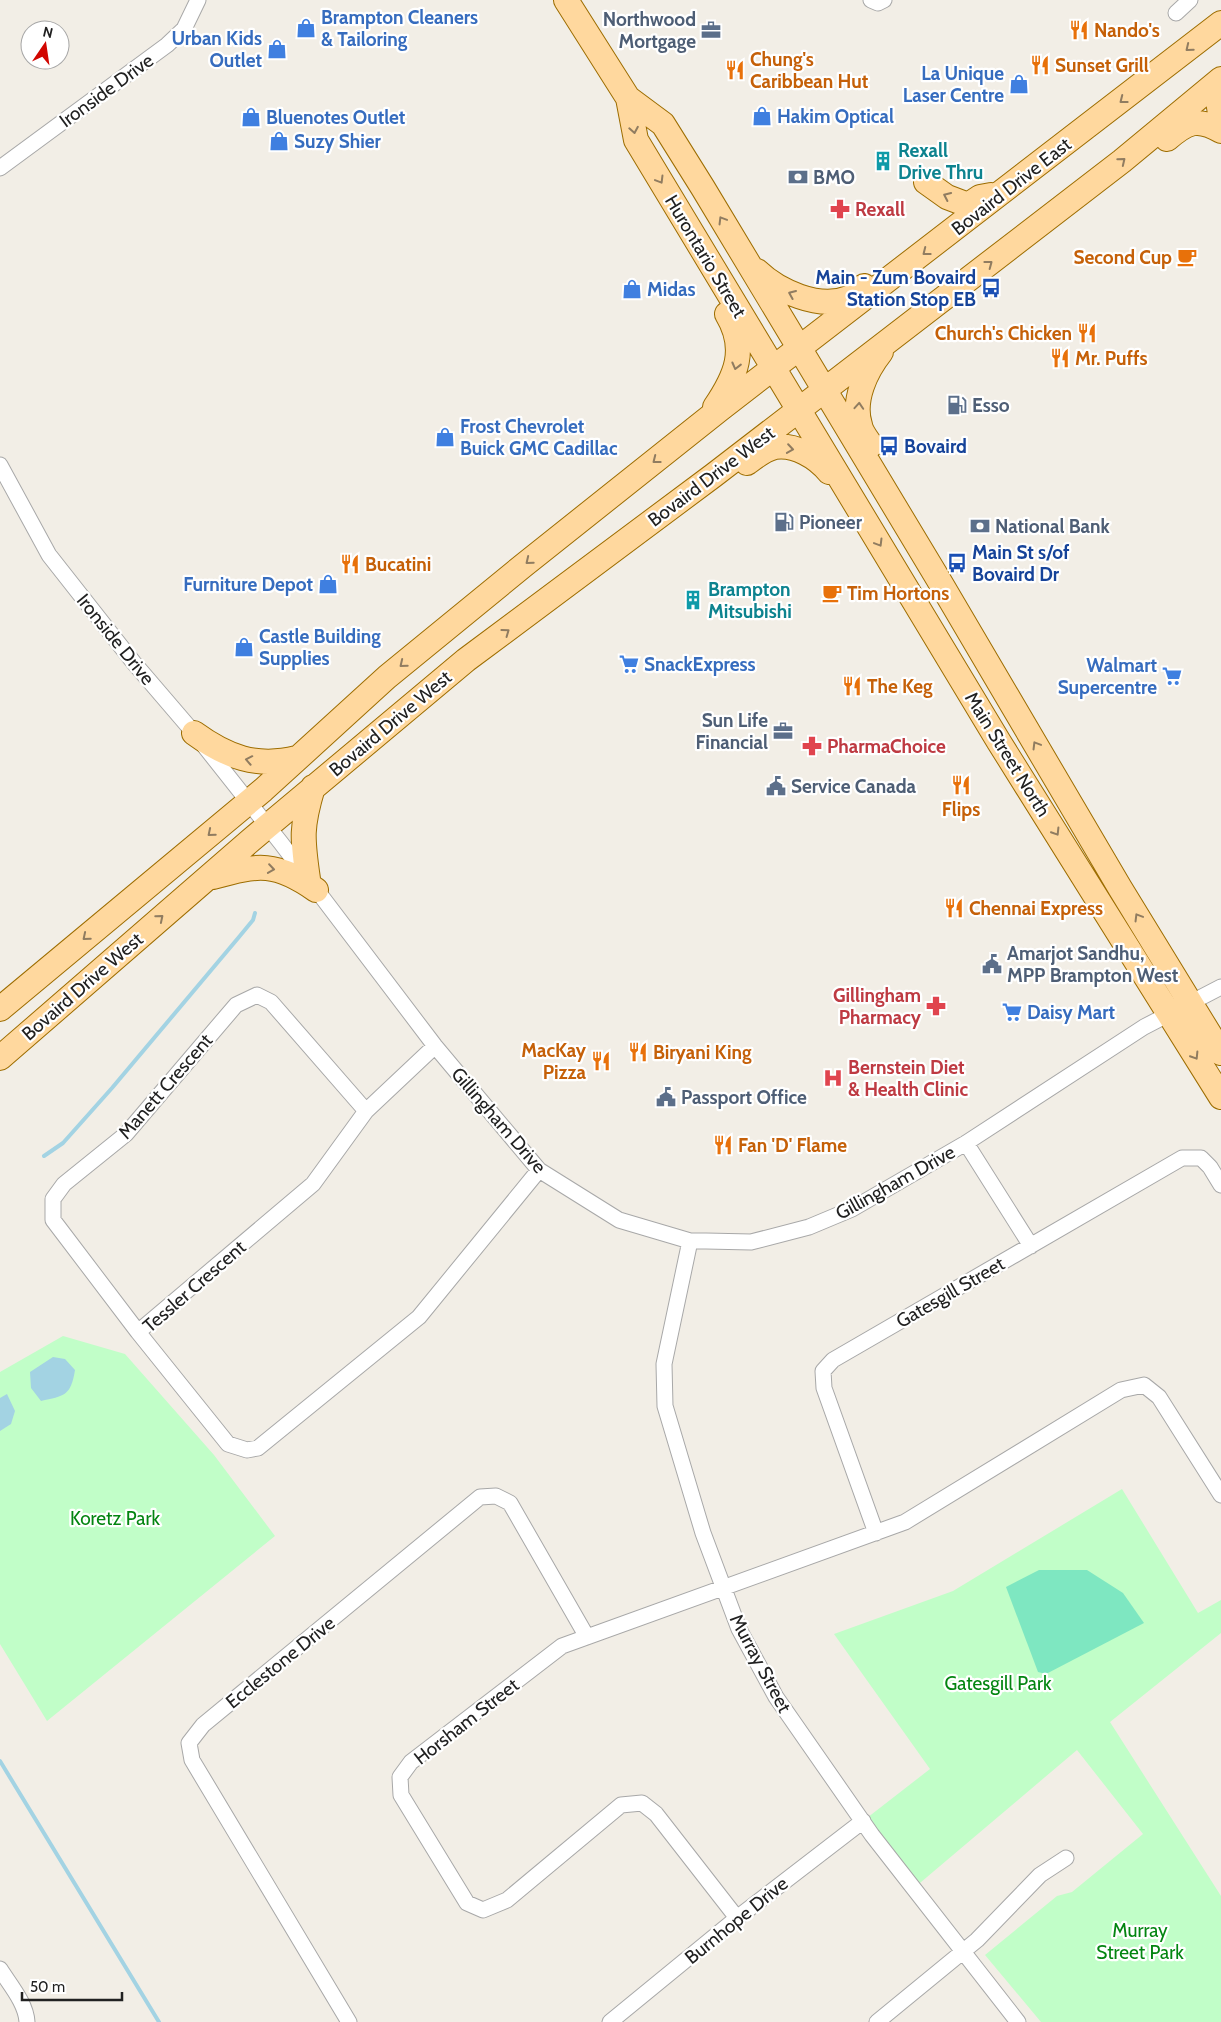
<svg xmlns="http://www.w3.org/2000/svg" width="1221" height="2022" font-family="Cabin,sans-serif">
	<rect width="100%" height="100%" fill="#f2eee6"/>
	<path fill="#c1fec8" d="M 63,1336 L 125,1354 L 214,1455 L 275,1536 L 47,1721 L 0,1644 L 0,1372 Z
		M 1122,1489 L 1198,1613 L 1221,1600 L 1221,1633 L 1110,1722 L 1221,1896 L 1221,2022 L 1041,2022 L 985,1955 L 1057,1896 L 1072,1892 L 1143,1834 L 1077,1750 L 914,1888 L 863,1821 L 930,1769 L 834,1634 L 953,1591 Z"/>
	<path fill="#7ee7c1" d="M 1039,1570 L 1087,1570 L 1123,1593 L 1144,1623 L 1046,1674 L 1038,1672 L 1006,1587 Z"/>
	<path fill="#a3d3e3" d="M 53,1357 L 65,1359 L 75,1370 C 71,1396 64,1396 41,1401 L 31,1388 L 30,1372 Z
		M 7,1394 L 15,1411 L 11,1424 L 0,1431 L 0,1398 Z"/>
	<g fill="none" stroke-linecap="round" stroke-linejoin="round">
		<path stroke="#a3d3e3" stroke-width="4" d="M 44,1156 L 63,1143 L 112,1088 L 239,937 L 253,920 L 255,913
			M 0,1761 L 159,2022"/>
		<defs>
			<path id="minor" d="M 871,0 L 878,3 L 884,0
				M 1176,13 L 1190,0
				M 0,168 L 167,45 L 184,29 L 198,0
				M 0,465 L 49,555 L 134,663 L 194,733 L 281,843 L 435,1046 L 539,1170 L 619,1220 L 690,1241 L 706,1241 L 751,1242 L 809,1227 L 852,1209 L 966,1143 L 1144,1027 L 1221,987
				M 435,1046 L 366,1111 L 313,1184 L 138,1332 L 228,1444 L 247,1450 L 258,1448 L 419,1317 L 539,1170
				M 966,1143 L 1031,1246
				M 690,1241 L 664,1364 L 665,1406 L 703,1533 L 739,1629 L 776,1697 L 872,1835 L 1018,2022
				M 138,1332 L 53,1220 L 53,1199 L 64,1184 L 126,1134 L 236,1005 L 257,995 L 271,1002 L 366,1111
				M 876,1533 L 824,1388 L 823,1371 L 833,1360 L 1182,1158 L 1201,1158 L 1210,1167 L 1221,1185
				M 737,1918 L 656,1814 L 642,1803 L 621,1805 L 507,1900 L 483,1910 L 467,1903 L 401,1795 L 400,1777 L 411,1762 L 562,1646 L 905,1522 L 1121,1390 L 1144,1385 L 1159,1397 L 1221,1495
				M 0,1969 C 10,1985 26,2003 27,2022
				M 349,2022 L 192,1760 L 189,1743 L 203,1725 L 480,1497 L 496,1496 L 510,1503 L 587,1637
				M 610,2022 L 737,1918 L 863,1821
				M 877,2022 L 977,1940 L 1040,1875 L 1066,1858"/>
			<path id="primary" d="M 566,0 L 628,98 L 663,124 L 703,188 L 937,577 L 1120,888 L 1221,1053
				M 1221,88 L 1218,101 L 1221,119
				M 628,98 L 636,140 L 999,742 L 1221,1097
				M 1167,139 C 1187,122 1197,117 1221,131
				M 926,182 L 947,197 L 968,205 L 980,197 L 991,195
				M 757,271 C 778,291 819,310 848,298 C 854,296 859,290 864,286
				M 715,407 C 736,376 748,349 727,314
				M 871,445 C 867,439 861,432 860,425 C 852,400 866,371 881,352
				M 747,463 C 755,457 765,449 775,447 C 795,444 817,457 829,472
				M 194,733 C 227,757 256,768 297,758
				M 213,877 C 259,864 276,862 316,890
				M 308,879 C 302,838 301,827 313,787
				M 0,1009 L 263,790 L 387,677 L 524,565 L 720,409 L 1221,23
				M 0,1058 L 251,840 L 466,660 L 714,475 L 1122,161 L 1221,79"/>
		</defs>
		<use href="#minor" stroke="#a8a8a8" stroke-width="17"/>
		<use href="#primary" stroke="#9d6d00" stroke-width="26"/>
		<use href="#minor" stroke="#fff" stroke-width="15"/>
		<use href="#primary" stroke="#ffd89e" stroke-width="24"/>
	</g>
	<defs><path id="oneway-chevron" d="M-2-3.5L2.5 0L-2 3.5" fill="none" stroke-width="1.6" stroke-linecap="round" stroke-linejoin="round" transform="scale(1.25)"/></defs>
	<g stroke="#907c60">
		<use href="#oneway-chevron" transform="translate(1189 48) rotate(141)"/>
		<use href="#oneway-chevron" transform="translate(1123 100) rotate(142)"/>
		<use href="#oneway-chevron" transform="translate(634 130) rotate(80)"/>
		<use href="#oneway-chevron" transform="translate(1122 161) rotate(-39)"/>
		<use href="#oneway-chevron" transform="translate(660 180) rotate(59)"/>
		<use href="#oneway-chevron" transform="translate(947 196) rotate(-155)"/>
		<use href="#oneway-chevron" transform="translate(722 220) rotate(-121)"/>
		<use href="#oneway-chevron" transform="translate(926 252) rotate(142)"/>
		<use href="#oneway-chevron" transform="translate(989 264) rotate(-37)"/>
		<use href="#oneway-chevron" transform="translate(792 294) rotate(-157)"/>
		<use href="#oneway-chevron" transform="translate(736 366) rotate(104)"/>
		<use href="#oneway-chevron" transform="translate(859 406) rotate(-86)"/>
		<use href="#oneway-chevron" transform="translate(790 449) rotate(8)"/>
		<use href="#oneway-chevron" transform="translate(656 460) rotate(142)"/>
		<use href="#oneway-chevron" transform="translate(879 543) rotate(59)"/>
		<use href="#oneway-chevron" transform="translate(529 561) rotate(141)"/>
		<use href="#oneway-chevron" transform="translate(506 632) rotate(-36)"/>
		<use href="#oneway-chevron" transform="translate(403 664) rotate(141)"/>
		<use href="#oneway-chevron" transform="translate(1036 745) rotate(-121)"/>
		<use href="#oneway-chevron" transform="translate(249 760) rotate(-169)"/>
		<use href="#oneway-chevron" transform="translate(1056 832) rotate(58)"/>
		<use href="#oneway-chevron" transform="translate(211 833) rotate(140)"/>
		<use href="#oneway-chevron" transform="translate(271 869) rotate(8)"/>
		<use href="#oneway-chevron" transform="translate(1138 917) rotate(-121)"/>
		<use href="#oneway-chevron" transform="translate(160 918) rotate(-40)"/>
		<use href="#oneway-chevron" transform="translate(86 937) rotate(140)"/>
		<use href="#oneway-chevron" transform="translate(1195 1056) rotate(58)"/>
	</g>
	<defs>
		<symbol id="shop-bare" viewBox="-9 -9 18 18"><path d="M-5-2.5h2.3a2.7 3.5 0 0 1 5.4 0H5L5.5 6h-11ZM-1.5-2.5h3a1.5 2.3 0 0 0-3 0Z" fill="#3f7fe0" stroke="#fff" stroke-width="2.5" paint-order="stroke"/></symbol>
		<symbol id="office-bare" viewBox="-9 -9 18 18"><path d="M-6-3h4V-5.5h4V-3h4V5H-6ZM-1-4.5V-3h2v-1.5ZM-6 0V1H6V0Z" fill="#5c6f8a" stroke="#fff" stroke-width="2.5" paint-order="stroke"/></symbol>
		<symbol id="restaurant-bare" viewBox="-9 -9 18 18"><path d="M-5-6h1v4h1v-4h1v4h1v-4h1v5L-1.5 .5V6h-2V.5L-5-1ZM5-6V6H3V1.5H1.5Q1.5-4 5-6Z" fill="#e8710a" stroke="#fff" stroke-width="2.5" paint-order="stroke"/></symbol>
		<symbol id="building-bare" viewBox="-9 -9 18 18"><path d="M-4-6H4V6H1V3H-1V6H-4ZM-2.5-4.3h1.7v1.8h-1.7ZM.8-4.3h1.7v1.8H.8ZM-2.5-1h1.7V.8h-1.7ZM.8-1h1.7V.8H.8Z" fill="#0f9aa8" stroke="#fff" stroke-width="2.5" paint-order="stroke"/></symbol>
		<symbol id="bank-bare" viewBox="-9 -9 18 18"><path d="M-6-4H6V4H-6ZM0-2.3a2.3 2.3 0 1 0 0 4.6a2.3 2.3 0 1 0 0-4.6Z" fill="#5c6f8a" stroke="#fff" stroke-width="2.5" paint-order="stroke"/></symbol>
		<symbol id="pharmacy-bare" viewBox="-9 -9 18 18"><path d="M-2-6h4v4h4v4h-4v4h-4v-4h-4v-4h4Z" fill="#e0444e" stroke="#fff" stroke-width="2.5" paint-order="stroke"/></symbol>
		<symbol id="cafe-bare" viewBox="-9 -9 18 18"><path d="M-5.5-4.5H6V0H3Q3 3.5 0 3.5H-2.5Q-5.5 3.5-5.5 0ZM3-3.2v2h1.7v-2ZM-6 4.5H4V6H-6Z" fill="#e8710a" stroke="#fff" stroke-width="2.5" paint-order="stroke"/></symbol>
		<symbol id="bus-bare" viewBox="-9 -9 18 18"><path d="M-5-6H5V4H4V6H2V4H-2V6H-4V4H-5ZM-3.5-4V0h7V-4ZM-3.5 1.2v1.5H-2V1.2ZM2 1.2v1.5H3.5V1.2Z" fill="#1a4fb4" stroke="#fff" stroke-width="2.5" paint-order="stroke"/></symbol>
		<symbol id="fuel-bare" viewBox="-9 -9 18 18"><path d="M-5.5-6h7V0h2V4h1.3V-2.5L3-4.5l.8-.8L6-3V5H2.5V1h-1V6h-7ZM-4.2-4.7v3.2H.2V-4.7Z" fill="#5c6f8a" stroke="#fff" stroke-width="2.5" paint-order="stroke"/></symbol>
		<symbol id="supermarket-bare" viewBox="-9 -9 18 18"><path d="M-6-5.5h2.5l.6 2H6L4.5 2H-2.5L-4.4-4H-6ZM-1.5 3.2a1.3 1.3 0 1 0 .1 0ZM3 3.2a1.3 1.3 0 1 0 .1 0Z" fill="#3f7fe0" stroke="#fff" stroke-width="2.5" paint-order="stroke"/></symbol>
		<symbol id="civic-bare" viewBox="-9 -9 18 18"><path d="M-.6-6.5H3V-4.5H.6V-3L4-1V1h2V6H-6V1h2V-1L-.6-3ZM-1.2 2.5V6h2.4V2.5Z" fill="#5c6f8a" stroke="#fff" stroke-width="2.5" paint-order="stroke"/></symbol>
		<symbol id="hospital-bare" viewBox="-9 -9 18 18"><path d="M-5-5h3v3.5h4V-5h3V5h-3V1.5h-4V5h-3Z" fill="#e0444e" stroke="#fff" stroke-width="2.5" paint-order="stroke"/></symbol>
	</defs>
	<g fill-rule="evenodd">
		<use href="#shop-bare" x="292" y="14" width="28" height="28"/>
		<use href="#office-bare" x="697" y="16" width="28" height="28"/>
		<use href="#restaurant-bare" x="1065" y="16" width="28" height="28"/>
		<use href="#shop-bare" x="263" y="35" width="28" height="28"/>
		<use href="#restaurant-bare" x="1026" y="51" width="28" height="28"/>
		<use href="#restaurant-bare" x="721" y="56" width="28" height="28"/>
		<use href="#shop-bare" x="1005" y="70" width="28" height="28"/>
		<use href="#shop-bare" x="748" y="102" width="28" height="28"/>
		<use href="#shop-bare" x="237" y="103" width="28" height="28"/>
		<use href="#shop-bare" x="265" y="127" width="28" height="28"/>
		<use href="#building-bare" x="869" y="147" width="28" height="28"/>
		<use href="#bank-bare" x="784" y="163" width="28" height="28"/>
		<use href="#pharmacy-bare" x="826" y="195" width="28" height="28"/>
		<use href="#cafe-bare" x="1173" y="243" width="28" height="28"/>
		<use href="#bus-bare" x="977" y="274" width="28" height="28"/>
		<use href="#shop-bare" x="618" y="275" width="28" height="28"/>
		<use href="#restaurant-bare" x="1073" y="319" width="28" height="28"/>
		<use href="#restaurant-bare" x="1046" y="344" width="28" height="28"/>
		<use href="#fuel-bare" x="943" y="391" width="28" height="28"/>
		<use href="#shop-bare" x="431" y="423" width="28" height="28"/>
		<use href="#bus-bare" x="875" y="432" width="28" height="28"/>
		<use href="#fuel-bare" x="770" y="508" width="28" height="28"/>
		<use href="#bank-bare" x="966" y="512" width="28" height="28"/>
		<use href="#bus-bare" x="943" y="549" width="28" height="28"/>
		<use href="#restaurant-bare" x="336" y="550" width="28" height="28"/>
		<use href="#shop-bare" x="314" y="570" width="28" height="28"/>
		<use href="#cafe-bare" x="818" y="579" width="28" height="28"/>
		<use href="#building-bare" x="679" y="586" width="28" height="28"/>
		<use href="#shop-bare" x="230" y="633" width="28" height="28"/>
		<use href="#supermarket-bare" x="615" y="650" width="28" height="28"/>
		<use href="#supermarket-bare" x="1158" y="662" width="28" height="28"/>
		<use href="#restaurant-bare" x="838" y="672" width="28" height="28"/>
		<use href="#office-bare" x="769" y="717" width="28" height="28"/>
		<use href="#pharmacy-bare" x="798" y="732" width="28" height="28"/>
		<use href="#restaurant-bare" x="947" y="771" width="28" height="28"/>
		<use href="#civic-bare" x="762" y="772" width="28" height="28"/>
		<use href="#restaurant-bare" x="940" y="894" width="28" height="28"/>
		<use href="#civic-bare" x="978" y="950" width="28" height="28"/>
		<use href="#pharmacy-bare" x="922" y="992" width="28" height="28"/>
		<use href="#supermarket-bare" x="998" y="998" width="28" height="28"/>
		<use href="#restaurant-bare" x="624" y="1038" width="28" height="28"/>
		<use href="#restaurant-bare" x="587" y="1047" width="28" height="28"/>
		<use href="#hospital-bare" x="819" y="1064" width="28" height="28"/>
		<use href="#civic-bare" x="652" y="1083" width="28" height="28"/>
		<use href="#restaurant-bare" x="709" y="1131" width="28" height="28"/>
	</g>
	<g text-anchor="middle" stroke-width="4.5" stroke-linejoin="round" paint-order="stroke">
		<g font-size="19" font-weight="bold" fill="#366cbe" stroke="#fff" text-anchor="start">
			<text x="321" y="24">Brampton Cleaners<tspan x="321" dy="22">&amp; Tailoring</tspan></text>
			<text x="262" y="45" text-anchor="end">Urban Kids<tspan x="262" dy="22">Outlet</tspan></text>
			<text x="1004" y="80" text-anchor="end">La Unique<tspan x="1004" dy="22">Laser Centre</tspan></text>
			<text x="777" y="123">Hakim Optical</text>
			<text x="266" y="124">Bluenotes Outlet</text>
			<text x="294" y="148">Suzy Shier</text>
			<text x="647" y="296">Midas</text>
			<text x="460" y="433">Frost Chevrolet<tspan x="460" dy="22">Buick GMC Cadillac</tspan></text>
			<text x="313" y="591" text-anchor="end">Furniture Depot</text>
			<text x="259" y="643">Castle Building<tspan x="259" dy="22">Supplies</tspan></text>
			<text x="644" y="671">SnackExpress</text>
			<text x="1157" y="672" text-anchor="end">Walmart<tspan x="1157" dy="22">Supercentre</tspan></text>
			<text x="1027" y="1019">Daisy Mart</text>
		</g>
		<g font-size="19" font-weight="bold" fill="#4e5e75" stroke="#fff" text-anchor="start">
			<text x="696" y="26" text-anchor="end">Northwood<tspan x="696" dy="22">Mortgage</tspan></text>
			<text x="813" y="184">BMO</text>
			<text x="972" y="412">Esso</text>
			<text x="799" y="529">Pioneer</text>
			<text x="995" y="533">National Bank</text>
			<text x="768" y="727" text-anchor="end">Sun Life<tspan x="768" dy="22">Financial</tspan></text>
			<text x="791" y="793">Service Canada</text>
			<text x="1007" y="960">Amarjot Sandhu,<tspan x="1007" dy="22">MPP Brampton West</tspan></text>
			<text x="681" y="1104">Passport Office</text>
		</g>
		<g font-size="19" font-weight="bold" fill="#c56008" stroke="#fff" text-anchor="start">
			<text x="1094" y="37">Nando's</text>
			<text x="750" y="66">Chung's<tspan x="750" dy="22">Caribbean Hut</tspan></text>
			<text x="1055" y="72">Sunset Grill</text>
			<text x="1172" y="264" text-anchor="end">Second Cup</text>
			<text x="1072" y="340" text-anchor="end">Church's Chicken</text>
			<text x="1075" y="365">Mr. Puffs</text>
			<text x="365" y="571">Bucatini</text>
			<text x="847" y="600">Tim Hortons</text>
			<text x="867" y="693">The Keg</text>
			<text x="961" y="816" text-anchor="middle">Flips</text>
			<text x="969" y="915">Chennai Express</text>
			<text x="586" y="1057" text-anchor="end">MacKay<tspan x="586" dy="22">Pizza</tspan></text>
			<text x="653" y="1059">Biryani King</text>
			<text x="738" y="1152">Fan 'D' Flame</text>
		</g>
		<g font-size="19" fill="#212121" stroke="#fff">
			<text transform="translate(106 90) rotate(-36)" y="7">Ironside Drive</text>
			<text transform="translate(1011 186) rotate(-38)" y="7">Bovaird Drive East</text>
			<text transform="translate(706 256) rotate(59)" y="7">Hurontario Street</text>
			<text transform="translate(711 476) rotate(-37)" y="7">Bovaird Drive West</text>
			<text transform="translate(116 639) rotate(51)" y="7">Ironside Drive</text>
			<text transform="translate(390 723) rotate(-40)" y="7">Bovaird Drive West</text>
			<text transform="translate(1008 754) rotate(58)" y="7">Main Street North</text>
			<text transform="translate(82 986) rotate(-41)" y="7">Bovaird Drive West</text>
			<text transform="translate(165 1086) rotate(-49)" y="7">Manett Crescent</text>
			<text transform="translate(499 1120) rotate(49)" y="7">Gillingham Drive</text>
			<text transform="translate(895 1182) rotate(-29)" y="7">Gillingham Drive</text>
			<text transform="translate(194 1286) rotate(-41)" y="7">Tessler Crescent</text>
			<text transform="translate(950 1292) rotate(-30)" y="7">Gatesgill Street</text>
			<text transform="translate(280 1662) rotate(-39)" y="7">Ecclestone Drive</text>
			<text transform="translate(761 1663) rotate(62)" y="7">Murray Street</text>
			<text transform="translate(466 1721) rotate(-38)" y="7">Horsham Street</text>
			<text transform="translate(736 1920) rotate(-39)" y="7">Burnhope Drive</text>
		</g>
		<g font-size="19" font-weight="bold" fill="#0d838f" stroke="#fff" text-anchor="start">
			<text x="898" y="157">Rexall<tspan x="898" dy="22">Drive Thru</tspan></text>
			<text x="708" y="596">Brampton<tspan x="708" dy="22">Mitsubishi</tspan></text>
		</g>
		<g font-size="19" font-weight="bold" fill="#be3a42" stroke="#fff" text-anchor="start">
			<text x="855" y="216">Rexall</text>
			<text x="827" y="753">PharmaChoice</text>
			<text x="921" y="1002" text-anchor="end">Gillingham<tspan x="921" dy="22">Pharmacy</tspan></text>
			<text x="848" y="1074">Bernstein Diet<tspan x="848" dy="22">&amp; Health Clinic</tspan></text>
		</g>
		<g font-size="19" font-weight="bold" fill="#164399" stroke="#fff" text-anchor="start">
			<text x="976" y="284" text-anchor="end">Main - Zum Bovaird<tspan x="976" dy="22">Station Stop EB</tspan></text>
			<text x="904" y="453">Bovaird</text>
			<text x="972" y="559">Main St s/of<tspan x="972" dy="22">Bovaird Dr</tspan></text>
		</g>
		<g font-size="19" fill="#038511" stroke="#fff">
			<text x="115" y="1525">Koretz Park</text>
			<text x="998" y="1690">Gatesgill Park</text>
			<text x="1140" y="1937">Murray<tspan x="1140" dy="22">Street Park</tspan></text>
		</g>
	</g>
	<g transform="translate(45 45) rotate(13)"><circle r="24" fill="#ffffff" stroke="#a6a6a6"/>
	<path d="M0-4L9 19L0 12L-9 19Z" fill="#d10600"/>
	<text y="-8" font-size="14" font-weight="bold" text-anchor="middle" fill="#212121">N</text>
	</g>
	<path d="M22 1992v8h100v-8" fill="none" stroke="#212121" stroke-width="2.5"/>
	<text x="30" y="1992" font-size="15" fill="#212121" stroke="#ffffff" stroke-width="4" paint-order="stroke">50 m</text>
</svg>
